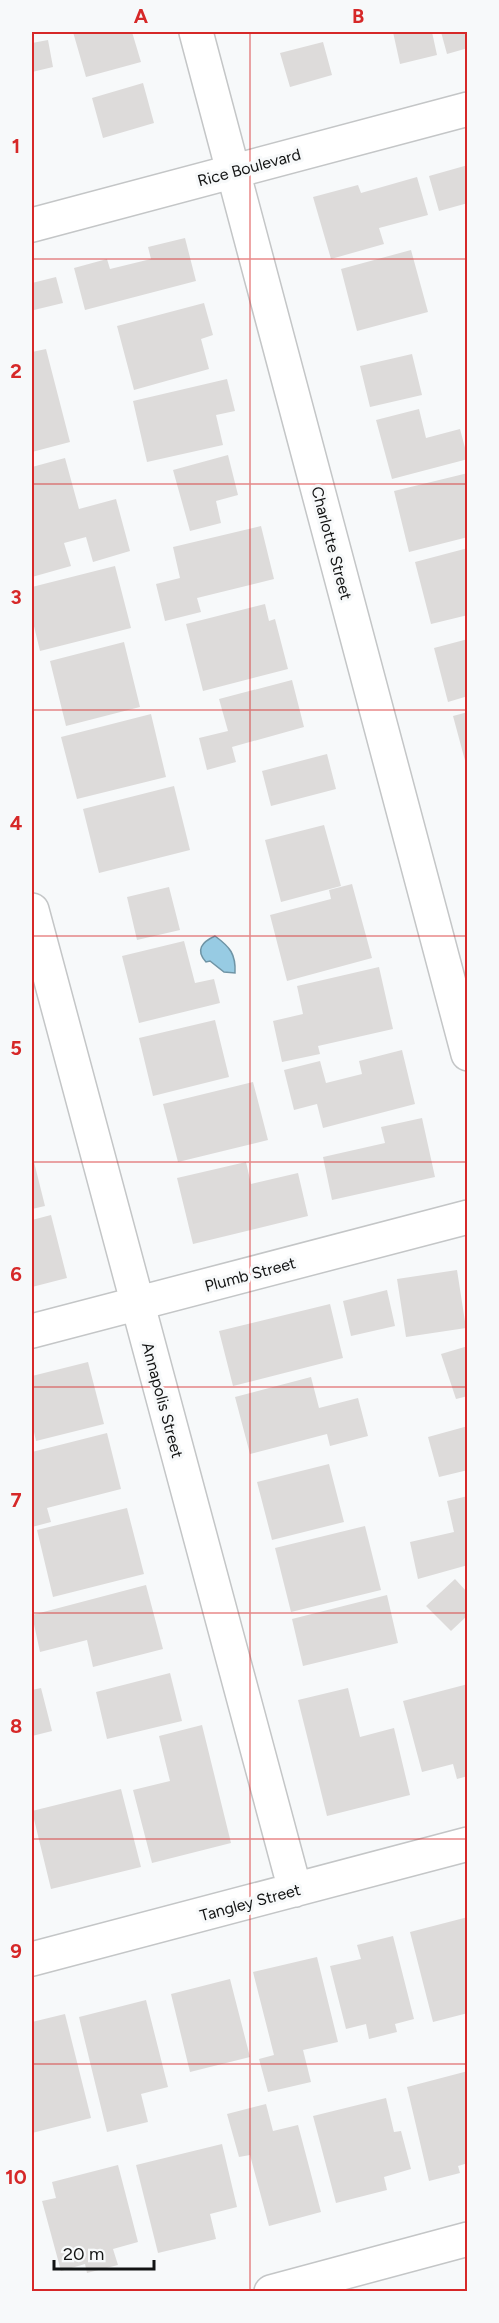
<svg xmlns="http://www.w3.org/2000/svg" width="499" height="2323" font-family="Figtree,sans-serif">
	<rect width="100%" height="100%" fill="#f7f9fa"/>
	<path fill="#97cbe3" stroke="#6f94a5" stroke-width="1.5" d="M 215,936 C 230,947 236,954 235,973 L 224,972 L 210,961 L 206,962 C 195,950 202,942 215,936 Z"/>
	<path fill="#dddbda" d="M 73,32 L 132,32 L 141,62 L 86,77 Z
		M 393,32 L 432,32 L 437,55 L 400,64 Z
		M 441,32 L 468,32 L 468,48 L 447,54 Z
		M 48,40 L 53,67 L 32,72 L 32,43 Z
		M 323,42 L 332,75 L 290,87 L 280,53 Z
		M 143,83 L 154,123 L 103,138 L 92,98 Z
		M 468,165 L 468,203 L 439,211 L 429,176 Z
		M 417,177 L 428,215 L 379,228 L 384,244 L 331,259 L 313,197 L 358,185 L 361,193 Z
		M 185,238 L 196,281 L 85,310 L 74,268 L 107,259 L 110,269 L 151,259 L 148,247 Z
		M 411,250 L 428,312 L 357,331 L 341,269 Z
		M 56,277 L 63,303 L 34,310 L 32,283 Z
		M 204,303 L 213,335 L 201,339 L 209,369 L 134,390 L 117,326 Z
		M 46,349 L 70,442 L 32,452 L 32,352 Z
		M 412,354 L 422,395 L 370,407 L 360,366 Z
		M 227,379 L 235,411 L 216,415 L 223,445 L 147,462 L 133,401 Z
		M 419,409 L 426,438 L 460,429 L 468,459 L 392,479 L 376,420 Z
		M 228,455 L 238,495 L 216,501 L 221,523 L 190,531 L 173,470 Z
		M 65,458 L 79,509 L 116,499 L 130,551 L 93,562 L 86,537 L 64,543 L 71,566 L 32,577 L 32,467 Z
		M 468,473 L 468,537 L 409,552 L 394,491 Z
		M 261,526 L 274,579 L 197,598 L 201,612 L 165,621 L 156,584 L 180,578 L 173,547 Z
		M 468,548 L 468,615 L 431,624 L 415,562 Z
		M 115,566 L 131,628 L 40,651 L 32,618 L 32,587 Z
		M 265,604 L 269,621 L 275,619 L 288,669 L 203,691 L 186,624 Z
		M 468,639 L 468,696 L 448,702 L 434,648 Z
		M 124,642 L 140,707 L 66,726 L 50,661 Z
		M 292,680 L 304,727 L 232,747 L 236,762 L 207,770 L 199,738 L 228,731 L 219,699 Z
		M 468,712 L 468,768 L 467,768 L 453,716 Z
		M 151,714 L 166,777 L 77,799 L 61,737 Z
		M 327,754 L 336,789 L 271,806 L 262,771 Z
		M 174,786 L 190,850 L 99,873 L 83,809 Z
		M 324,825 L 341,886 L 281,902 L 265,840 Z
		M 352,884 L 372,958 L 287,981 L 270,915 L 331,899 L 329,890 Z
		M 169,887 L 180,930 L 137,940 L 127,897 Z
		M 184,941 L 195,983 L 214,979 L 220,1003 L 139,1023 L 122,956 Z
		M 379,967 L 393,1029 L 318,1046 L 320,1054 L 282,1062 L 273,1021 L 303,1014 L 297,986 Z
		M 215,1020 L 229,1077 L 153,1096 L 139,1038 Z
		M 402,1050 L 415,1104 L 323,1128 L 317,1104 L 294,1110 L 284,1070 L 320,1061 L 326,1083 L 362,1074 L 359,1061 Z
		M 253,1082 L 268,1140 L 178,1162 L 163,1104 Z
		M 422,1118 L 435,1177 L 332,1200 L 323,1157 L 385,1143 L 381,1127 Z
		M 32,1154 L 45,1206 L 32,1209 Z
		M 246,1162 L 251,1184 L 298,1173 L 308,1216 L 193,1244 L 177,1178 Z
		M 51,1215 L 67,1278 L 32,1287 L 32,1220 Z
		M 457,1270 L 466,1328 L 406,1337 L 397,1279 Z
		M 387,1290 L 395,1326 L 351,1336 L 343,1301 Z
		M 330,1304 L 343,1358 L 233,1386 L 219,1331 Z
		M 468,1346 L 468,1396 L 456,1399 L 441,1354 Z
		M 88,1362 L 104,1424 L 36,1441 L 32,1423 L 32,1376 Z
		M 311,1377 L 319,1408 L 358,1398 L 368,1436 L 330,1446 L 327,1434 L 250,1454 L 235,1397 Z
		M 468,1426 L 468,1470 L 439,1477 L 428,1437 Z
		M 107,1433 L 121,1489 L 47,1508 L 51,1522 L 32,1527 L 32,1452 Z
		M 329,1464 L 344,1522 L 272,1540 L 257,1482 Z
		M 468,1496 L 468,1565 L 418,1579 L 410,1542 L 454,1532 L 447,1501 Z
		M 127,1508 L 144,1574 L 53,1597 L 37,1530 Z
		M 365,1526 L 381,1590 L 291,1612 L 275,1548 Z
		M 455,1579 L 468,1593 L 468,1615 L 451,1631 L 426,1606 Z
		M 146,1585 L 163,1649 L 93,1667 L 87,1640 L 40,1652 L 32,1615 Z
		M 387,1595 L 398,1643 L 303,1666 L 292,1619 Z
		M 170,1673 L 182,1721 L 107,1739 L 96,1692 Z
		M 468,1684 L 468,1776 L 457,1779 L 453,1764 L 422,1772 L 403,1701 Z
		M 41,1688 L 52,1731 L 32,1736 L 32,1690 Z
		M 348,1688 L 360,1737 L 394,1728 L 410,1795 L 327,1816 L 298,1700 Z
		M 202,1725 L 231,1843 L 152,1863 L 133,1790 L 170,1781 L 159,1736 Z
		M 121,1789 L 141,1867 L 51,1889 L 32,1811 Z
		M 468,1917 L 468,2013 L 433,2022 L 410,1932 Z
		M 393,1936 L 414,2019 L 395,2024 L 397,2032 L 369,2039 L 366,2024 L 346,2029 L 330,1966 L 361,1959 L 357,1945 Z
		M 317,1957 L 338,2042 L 303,2050 L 311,2082 L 268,2092 L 259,2059 L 274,2055 L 253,1972 Z
		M 230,1979 L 250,2057 L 190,2072 L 171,1994 Z
		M 146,2000 L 168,2087 L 141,2094 L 148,2122 L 107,2132 L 79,2017 Z
		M 65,2014 L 91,2118 L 32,2133 L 32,2022 Z
		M 468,2071 L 468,2163 L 458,2166 L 460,2173 L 429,2181 L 407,2087 Z
		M 386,2098 L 394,2132 L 401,2131 L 411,2169 L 384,2177 L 387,2190 L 336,2203 L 313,2116 Z
		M 266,2104 L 273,2131 L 298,2125 L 321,2212 L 269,2226 L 250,2155 L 239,2157 L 227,2114 Z
		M 222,2144 L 237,2207 L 210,2214 L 216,2239 L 158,2253 L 136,2165 Z
		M 118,2165 L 138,2242 L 113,2249 L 118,2265 L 87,2273 L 85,2264 L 61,2271 L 42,2201 L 56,2198 L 52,2182 Z"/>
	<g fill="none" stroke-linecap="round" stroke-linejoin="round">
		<defs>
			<path id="street" d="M 196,32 L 468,1054
				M 32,910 L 295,1890
				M 32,1331 L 468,1217
				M 32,1959 L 468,1844
				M 271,2292 L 468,2239"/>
			<path id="secondary" d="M 32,225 L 468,109"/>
		</defs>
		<use href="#street" stroke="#c4c6c7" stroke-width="36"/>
		<use href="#secondary" stroke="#c4c6c7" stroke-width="36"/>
		<use href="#street" stroke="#fff" stroke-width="33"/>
		<use href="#secondary" stroke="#fff" stroke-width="33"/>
	</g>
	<path fill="none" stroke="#d62828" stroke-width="1.5" stroke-opacity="0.55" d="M 250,32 L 250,2292M 32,259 L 468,259M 32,484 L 468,484M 32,710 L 468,710M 32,936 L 468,936M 32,1162 L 468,1162M 32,1387 L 468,1387M 32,1613 L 468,1613M 32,1839 L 468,1839M 32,2064 L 468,2064"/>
	<g text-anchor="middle" stroke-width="6" stroke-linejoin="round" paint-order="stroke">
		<g font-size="16" fill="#131414" stroke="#f7f9fa">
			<text transform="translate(249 167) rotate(-15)" y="6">Rice Boulevard</text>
			<text transform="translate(332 543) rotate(75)" y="6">Charlotte Street</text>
			<text transform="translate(250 1274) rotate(-15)" y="6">Plumb Street</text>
			<text transform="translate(163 1400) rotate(75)" y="6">Annapolis Street</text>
			<text transform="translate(250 1902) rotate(-15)" y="6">Tangley Street</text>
		</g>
	</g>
	<rect width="499" height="2323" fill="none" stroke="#f7f9fa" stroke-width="66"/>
	<path d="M54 2260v9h100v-9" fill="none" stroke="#131414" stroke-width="3"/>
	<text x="63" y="2260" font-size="18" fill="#131414" stroke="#f7f9fa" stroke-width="4.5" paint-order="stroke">20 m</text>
	<rect x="33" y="33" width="433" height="2257" fill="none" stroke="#d62828" stroke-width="2"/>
	<g font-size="20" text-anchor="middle" font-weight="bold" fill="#d62828">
		<text x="141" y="23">A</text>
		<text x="358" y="23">B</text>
		<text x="16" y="153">1</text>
		<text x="16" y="378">2</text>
		<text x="16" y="604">3</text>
		<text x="16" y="830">4</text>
		<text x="16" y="1055">5</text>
		<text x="16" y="1281">6</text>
		<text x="16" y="1507">7</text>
		<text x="16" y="1733">8</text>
		<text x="16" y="1958">9</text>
		<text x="16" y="2184">10</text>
	</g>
</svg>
